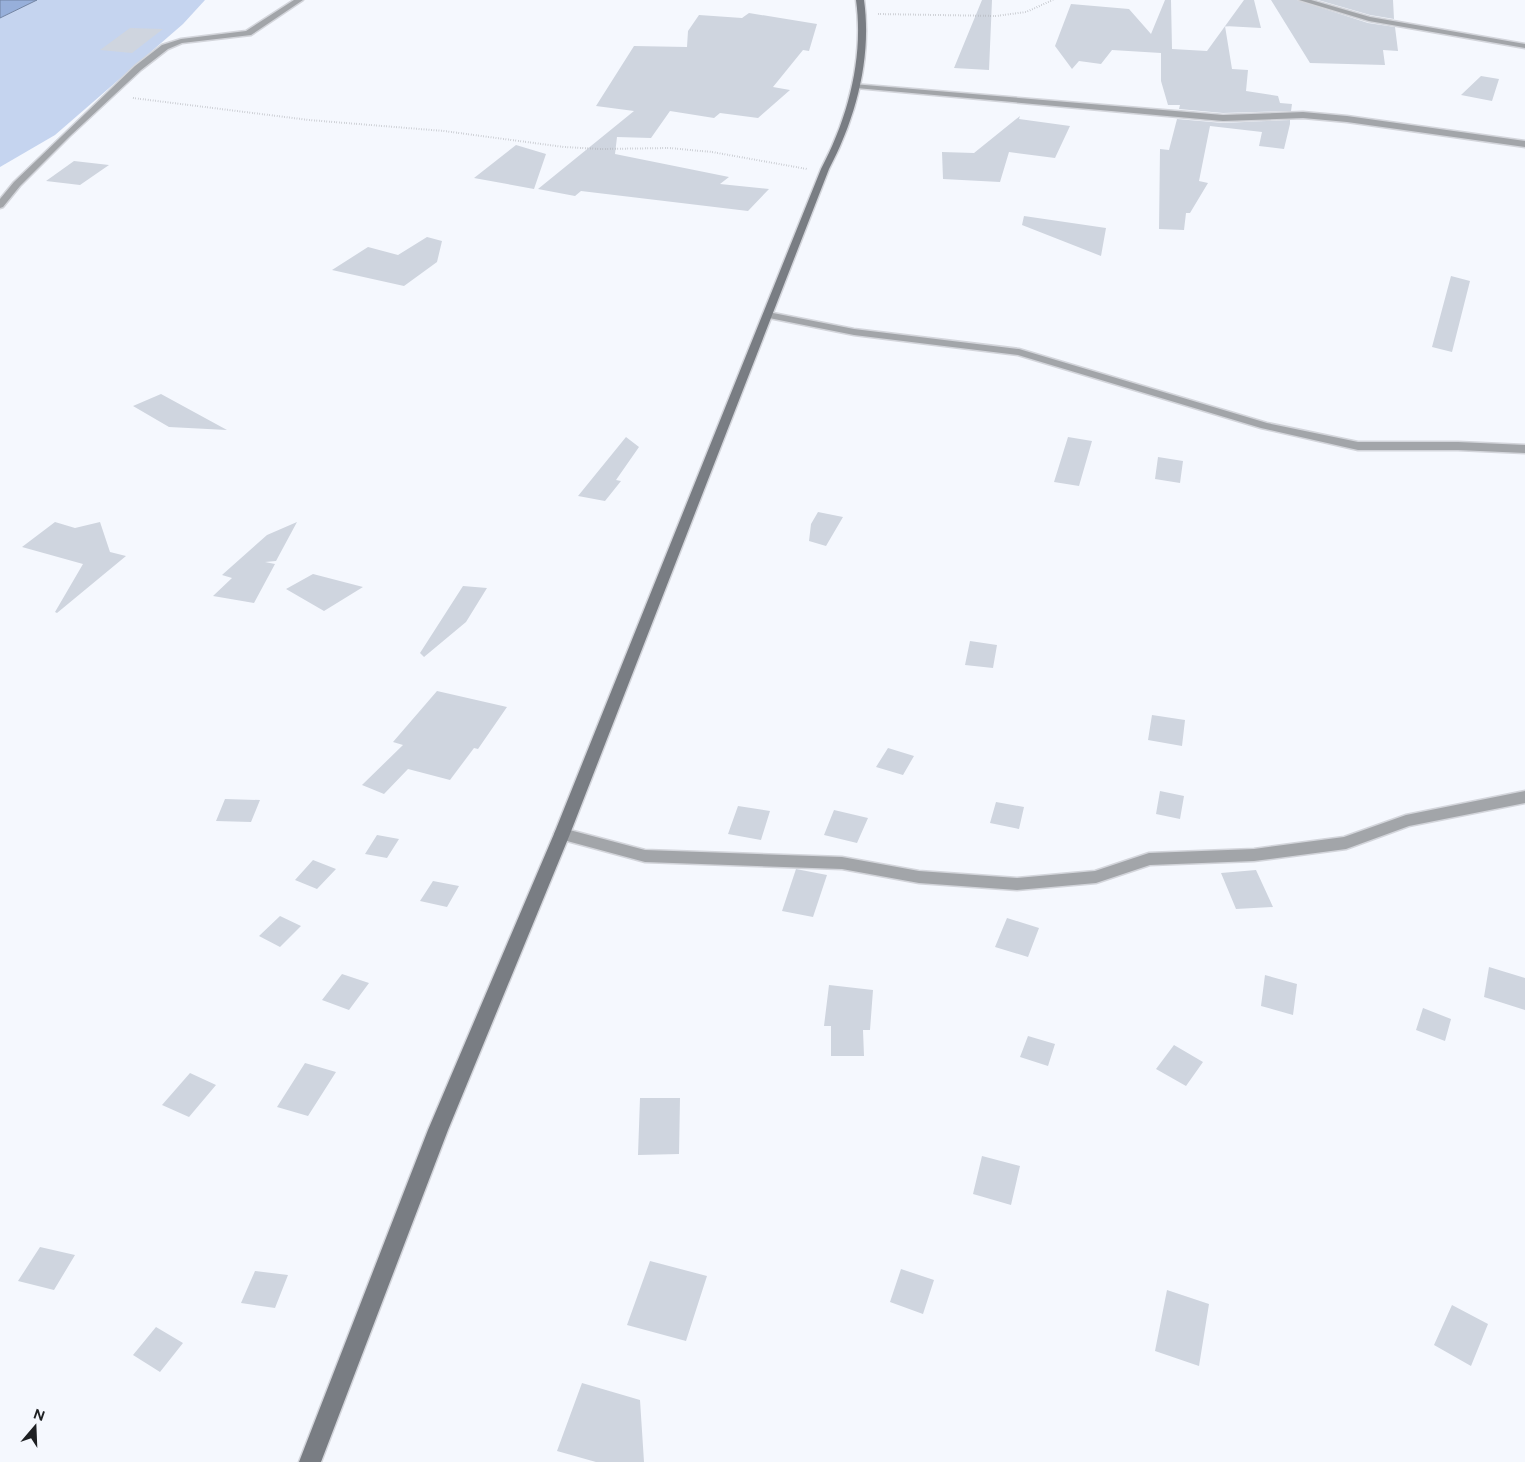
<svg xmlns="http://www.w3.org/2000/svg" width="1525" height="1462" font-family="Figtree,sans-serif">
	<rect width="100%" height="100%" fill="#f5f8fe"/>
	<path fill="#c5d4ef" d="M 37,0 L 205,0 L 183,24 L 55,135 L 0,167 L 0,18 Z"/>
	<path fill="#97afda" stroke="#7384a3" d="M 0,0 L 37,0 L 0,18 Z"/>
	<path fill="#cfd5df" d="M 982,0 L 992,0 L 989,70 L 954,68 Z
		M 1165,0 L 1171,0 L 1172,49 L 1207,51 L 1244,0 L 1254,0 L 1261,28 L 1225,26 L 1232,69 L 1248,70 L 1246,91 L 1278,96 L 1280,103 L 1292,104 L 1291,111 L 1223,113 L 1179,109 L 1180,105 L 1168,105 L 1161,81 L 1161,53 L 1112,50 L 1101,64 L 1079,61 L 1072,69 L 1055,46 L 1071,4 L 1129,9 L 1151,34 Z
		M 1271,0 L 1297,0 L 1368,23 L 1395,27 L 1398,51 L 1383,50 L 1385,65 L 1310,63 Z
		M 1318,0 L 1393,0 L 1394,19 L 1370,15 Z
		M 749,13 L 817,24 L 809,51 L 803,50 L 773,87 L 790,90 L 758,118 L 720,113 L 714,118 L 670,111 L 651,138 L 617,137 L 615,154 L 729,177 L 720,184 L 769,189 L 748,211 L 581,191 L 575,196 L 538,189 L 634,111 L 596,106 L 634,46 L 687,47 L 688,31 L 699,15 L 742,18 Z
		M 130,28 L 163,29 L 132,53 L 100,50 Z
		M 1481,76 L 1499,79 L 1492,101 L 1461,95 Z
		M 1020,116 L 1019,119 L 1070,126 L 1055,158 L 1009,152 L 1000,182 L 943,179 L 942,152 L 974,153 Z
		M 1177,119 L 1223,123 L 1290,120 L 1290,124 L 1284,149 L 1259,146 L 1262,132 L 1210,126 L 1199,181 L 1208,183 L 1190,213 L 1186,213 L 1184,230 L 1159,229 L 1160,149 L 1169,150 Z
		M 516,145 L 546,154 L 534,189 L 474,178 Z
		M 74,161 L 109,165 L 80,185 L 46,181 Z
		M 1024,216 L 1106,228 L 1101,256 L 1022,225 Z
		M 427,237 L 442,241 L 437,262 L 404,286 L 332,270 L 368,247 L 398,255 Z
		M 1451,276 L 1470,281 L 1452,352 L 1432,347 Z
		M 161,394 L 227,430 L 169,427 L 133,406 Z
		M 626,437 L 639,447 L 616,480 L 621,481 L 605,501 L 578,496 Z
		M 1068,437 L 1092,441 L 1079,486 L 1054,482 Z
		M 1158,457 L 1183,461 L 1180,483 L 1155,479 Z
		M 818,512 L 843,517 L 826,546 L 809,541 L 811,524 Z
		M 55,522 L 75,528 L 100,522 L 110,552 L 126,556 L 57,613 L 55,612 L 83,564 L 22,547 Z
		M 297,522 L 276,561 L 265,562 L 275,564 L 254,603 L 213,596 L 232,578 L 222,575 L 267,535 Z
		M 313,574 L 363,587 L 324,611 L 286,589 Z
		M 463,586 L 487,588 L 466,622 L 424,657 L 420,653 Z
		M 970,641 L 997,645 L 993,668 L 965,665 Z
		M 437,691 L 507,707 L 478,749 L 474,748 L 450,780 L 408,769 L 384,794 L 362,785 L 403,745 L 393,742 Z
		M 1152,715 L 1185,720 L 1182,746 L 1148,740 Z
		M 888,748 L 914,756 L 903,775 L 876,767 Z
		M 1160,791 L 1184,796 L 1180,819 L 1156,814 Z
		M 225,799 L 260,800 L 251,822 L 216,821 Z
		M 996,802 L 1024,807 L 1019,829 L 990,823 Z
		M 738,806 L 770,811 L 761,840 L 728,834 Z
		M 834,810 L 868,818 L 857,843 L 824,835 Z
		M 377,835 L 399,839 L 387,858 L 365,854 Z
		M 313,860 L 336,869 L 317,889 L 295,880 Z
		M 796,869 L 827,875 L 813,917 L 782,911 Z
		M 1256,870 L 1273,907 L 1236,909 L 1221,873 Z
		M 433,881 L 459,886 L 447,907 L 420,901 Z
		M 280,916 L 301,926 L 280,947 L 259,936 Z
		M 1007,918 L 1039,928 L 1028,957 L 995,947 Z
		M 1489,967 L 1525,978 L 1525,1010 L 1484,997 Z
		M 342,974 L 369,983 L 349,1010 L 322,1000 Z
		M 1265,975 L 1297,984 L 1293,1015 L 1261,1006 Z
		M 829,985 L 873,990 L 870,1030 L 863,1030 L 864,1056 L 831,1056 L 831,1026 L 824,1026 Z
		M 1423,1008 L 1451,1019 L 1445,1041 L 1416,1030 Z
		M 1028,1036 L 1055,1044 L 1048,1066 L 1020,1057 Z
		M 1174,1045 L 1203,1062 L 1186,1086 L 1156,1069 Z
		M 305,1063 L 336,1072 L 308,1116 L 277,1107 Z
		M 190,1073 L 216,1085 L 189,1117 L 162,1105 Z
		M 640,1098 L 680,1098 L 679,1154 L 638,1155 Z
		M 982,1156 L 1020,1166 L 1011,1205 L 973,1194 Z
		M 40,1247 L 75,1255 L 54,1290 L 18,1281 Z
		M 650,1261 L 707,1276 L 686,1341 L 627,1325 Z
		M 901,1269 L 934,1280 L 923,1314 L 890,1302 Z
		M 255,1271 L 288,1275 L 275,1308 L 241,1303 Z
		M 1167,1290 L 1209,1304 L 1199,1366 L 1155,1351 Z
		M 1452,1305 L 1488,1324 L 1471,1366 L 1434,1345 Z
		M 156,1327 L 183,1343 L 160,1372 L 133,1355 Z
		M 582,1383 L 640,1400 L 644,1462 L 596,1462 L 557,1451 Z"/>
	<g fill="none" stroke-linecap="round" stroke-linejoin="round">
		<defs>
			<path id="street" d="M 294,0 L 303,0 L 251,35 L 182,43 L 168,49 L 141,70 L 70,136 L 20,186 L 3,207 L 0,208 L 0,199 L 14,182 L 135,66 L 162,45 L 181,39 L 246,31 Z
				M 1299,0 L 1311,0 L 1370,17 L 1525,44 L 1525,48 L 1369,21 Z
				M 853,84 L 1223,115 L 1303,112 L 1347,116 L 1525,141 L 1525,147 L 1347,122 L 1303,118 L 1223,121 L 856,88 L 852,86 Z
				M 768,312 L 854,329 L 1019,349 L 1267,423 L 1358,442 L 1458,442 L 1525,445 L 1525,453 L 1458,450 L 1358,450 L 1261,428 L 1018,355 L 854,335 L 764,317 L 763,315 L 764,313 Z
				M 1525,791 L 1525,803 L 1409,826 L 1346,849 L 1254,861 L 1150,865 L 1096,883 L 1017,890 L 919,883 L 842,869 L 645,862 L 556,838 L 554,834 L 556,830 L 562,828 L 645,850 L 842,857 L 919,871 L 1017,878 L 1095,871 L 1149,853 L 1254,849 L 1344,837 L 1406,815 Z"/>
			<path id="secondary" d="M 856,0 L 864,0 C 872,58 856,118 829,169 L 570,834 L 448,1130 L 321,1462 L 299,1462 L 428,1130 L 554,834 L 821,169 C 848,118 864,58 856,0 Z"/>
		</defs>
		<use href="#street" stroke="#d3d5db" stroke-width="3"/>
		<use href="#secondary" stroke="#d3d5db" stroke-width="3"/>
		<path stroke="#abaeb3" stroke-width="2" stroke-dasharray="0.5 2" stroke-linecap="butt" d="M 878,14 L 996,16 L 1026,12 L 1053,0
			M 133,98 L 309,120 L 444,131 L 564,147 L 600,149 L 669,148 L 712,152 L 807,169"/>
		<use href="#street" fill="#a2a5a9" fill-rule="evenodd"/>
		<use href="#secondary" fill="#797d83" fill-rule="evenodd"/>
	</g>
	<g transform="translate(35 1427) rotate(19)" stroke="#f5f8fe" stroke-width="4" paint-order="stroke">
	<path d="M0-4L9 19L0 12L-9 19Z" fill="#1e2023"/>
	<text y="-8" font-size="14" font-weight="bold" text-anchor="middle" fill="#1e2023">N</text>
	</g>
</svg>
